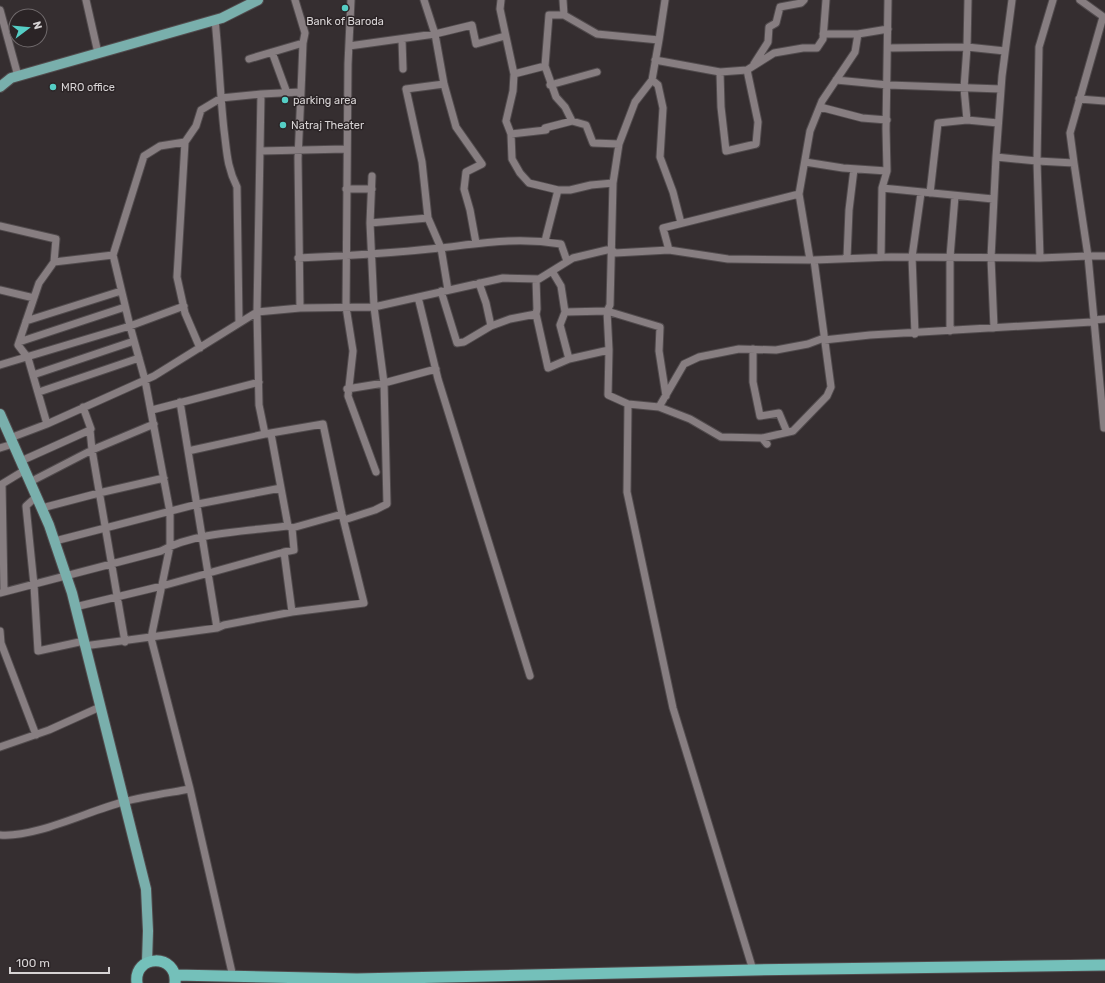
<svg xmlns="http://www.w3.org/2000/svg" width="1105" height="983" font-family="Rubik,sans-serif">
	<rect width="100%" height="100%" fill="#352e30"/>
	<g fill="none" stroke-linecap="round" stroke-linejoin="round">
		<defs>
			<path id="minor" d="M 86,0 L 98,53
				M 295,0 L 305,33 L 303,43
				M 351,0 L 348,64 L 346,307 L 353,351 L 348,396 L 376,472
				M 424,0 L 435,34 L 444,84 L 456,127 L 482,164 L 466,172 L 464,189 L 470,210 L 476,243
				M 501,0 L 500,9 L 514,74 L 513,91 L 506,121 L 511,134 L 512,159 L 520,173 L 529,183 L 558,190 L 570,190 L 591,185 L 613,183
				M 563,0 L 564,15 L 597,34 L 659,40 L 652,80 L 635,102 L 619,144 L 613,183 L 610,305 L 607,311 L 609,350 L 569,359
				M 1080,0 L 1105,18
				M 0,10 L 18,76
				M 215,20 C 219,57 220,94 224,130 C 227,153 227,167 237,187 L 239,322
				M 858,34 L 888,29
				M 402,40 L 403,69
				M 659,40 L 665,0
				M 349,46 L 435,34 L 472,25 L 476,44 L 505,36
				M 888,48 L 967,47 L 968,0
				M 272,52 L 287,93
				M 249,59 L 303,43 L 301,92 L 261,94 L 257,312 L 300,308 L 298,158 L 301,92
				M 655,60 L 720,72 L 747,70 L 774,53 L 803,48 L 817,48 L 823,39 L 826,0
				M 754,64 L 768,42 L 769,27 L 776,23 L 780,7 L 801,3 L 804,0
				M 545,66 L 556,97 L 565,107 L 572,121
				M 720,72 L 721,107 L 726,151 L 756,144 L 758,122 L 747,70
				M 514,74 L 545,66 L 549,15 L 564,15
				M 652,80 L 658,85 L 663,108 L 660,157 L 673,192 L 681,223
				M 836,80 L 888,85 L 1001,89
				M 550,85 L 597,72
				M 1079,99 L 1105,101
				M 820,107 L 862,118 L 887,120
				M 967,120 L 964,88 L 967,47 L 1005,51
				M 511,134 L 546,130 L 545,128 L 572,121 L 586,125 L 593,143 L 619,144
				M 185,142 L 196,126 L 201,110 L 221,98 L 261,94
				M 260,151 L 346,149
				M 996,157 L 1037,161 L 1039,47 L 1053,0
				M 805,162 L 843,168 L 887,171
				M 1074,163 L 1088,256 L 1105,256
				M 882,188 L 993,199
				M 346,189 L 372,189
				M 930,193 L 938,123 L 967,120 L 998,123
				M 428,218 L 441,248 L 448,290
				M 370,223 L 372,176
				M 0,226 L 56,239 L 54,262
				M 545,241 L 558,190
				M 669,250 L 663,228 L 799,194
				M 113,255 L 144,156 L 160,146 L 185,142 L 177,277 L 185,313 L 200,348
				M 881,257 L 882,188 L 887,171 L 886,129 L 888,0
				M 298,258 C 346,256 393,253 440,248 C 484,243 517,237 561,244 L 567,261
				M 847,258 L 849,210 L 854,169
				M 1040,258 L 1037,161 L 1074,163 L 1070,133 L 1103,17
				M 810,260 L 799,194 L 810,131 L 822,101 L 855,52 L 858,34 L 823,34
				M 479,283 L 486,303 L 491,326 L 510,319 L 536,314 L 537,309 L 536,279
				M 0,290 L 34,298
				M 441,291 L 457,343 L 464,342 L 491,326
				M 418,297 L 438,379 L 530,676
				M 300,308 L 374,307 L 503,278 L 539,279 L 573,258 L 611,249 L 615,253 L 669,250 L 728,259 L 814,260 L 891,257 L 1040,258 L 1088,256 L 1094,320 L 1105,319
				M 565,312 L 607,311 L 660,327 L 659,351 L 666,396
				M 536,314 L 548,368 L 569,359 L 560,325 L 565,312 L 561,286 L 552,271
				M 26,321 L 121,291
				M 994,328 L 991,258 L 996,157 L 1002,76 L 1012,0
				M 950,331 L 950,257 L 955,196
				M 915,334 L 912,257 L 921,193
				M 824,340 L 870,335 L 1092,322 L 1094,320 L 1104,428
				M 19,342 L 125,307
				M 753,349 L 753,382 L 760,416 L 779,413 L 787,432
				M 609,350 L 608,395 L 628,404 L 627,492 L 673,708 L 753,970
				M 0,365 L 130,326 L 145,380 L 170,512 L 170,546 L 151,638 L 190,789 C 168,793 145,796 123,802 C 88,811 35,838 0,835
				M 33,375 L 134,341
				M 347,389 L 384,383 L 436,369
				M 39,392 L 139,358
				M 180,402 L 217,628
				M 628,404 L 659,407 L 690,419 L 721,437 L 762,438 L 767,444
				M 83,407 L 91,429 L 90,430 L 92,450 L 125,642
				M 659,407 L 684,364 L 699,357 L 739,349 L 776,350 L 808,344 L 824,338
				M 152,410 L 259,382
				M 47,424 L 28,358 L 18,345 L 39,283 L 54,262 L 113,255 L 130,326 L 184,306
				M 271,434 L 288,526 L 292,528 L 342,514
				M 10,438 L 47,424 L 154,376 L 257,312 L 259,405 L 265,434 L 323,424 L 342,514 L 364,603 L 292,612 L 224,625 L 217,628 L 84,646
				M 762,438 L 793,431 L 827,396 L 831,387 L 814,260
				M 0,448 L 13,444
				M 188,451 L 265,434
				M 21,461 L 90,430
				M 30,482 L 92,450 L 154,424
				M 37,496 L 26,506 L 34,585 L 38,651 L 84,641
				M 42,508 L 99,493 L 164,478
				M 344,520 L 375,510 L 387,504 L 384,383 L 374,307 L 370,223 L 428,218 L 422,162 L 406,89 L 444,84
				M 55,541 L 198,504 L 281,488
				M 4,592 L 2,484 L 25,470
				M 0,593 L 161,551 C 194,532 250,531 288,526
				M 75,607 L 162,586 L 284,552
				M 292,612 L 284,552 L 294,550 L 292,528
				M 0,631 L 1,643 L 36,735
				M 0,747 L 49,730 L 100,707
				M 190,789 L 233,977"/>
			<path id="primary" d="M 0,87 L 11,78 L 222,18 L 258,0
				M 0,414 L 49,525 L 72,593 L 146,889 L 148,931 L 147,962"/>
			<path id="trunk" d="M 175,975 L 357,979 L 753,970 L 1105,965
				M 137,983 C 133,954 178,953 175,983"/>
		</defs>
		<use href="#minor" stroke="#514b4d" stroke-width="9"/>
		<use href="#primary" stroke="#514b4d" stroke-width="12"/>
		<use href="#trunk" stroke="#514b4d" stroke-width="13"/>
		<use href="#minor" stroke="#877e81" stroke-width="7"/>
		<use href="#primary" stroke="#79afac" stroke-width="10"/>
		<use href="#trunk" stroke="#74c0ba" stroke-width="11"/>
	</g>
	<g fill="#55cec5" stroke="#2b2426" stroke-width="1.5">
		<circle cx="345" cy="8" r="4"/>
		<circle cx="53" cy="87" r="4"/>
		<circle cx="285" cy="100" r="4"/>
		<circle cx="283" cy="125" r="4"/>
	</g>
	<g text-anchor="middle" stroke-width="3" stroke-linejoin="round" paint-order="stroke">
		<g font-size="11" fill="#d7d3d4" stroke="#2b2426" text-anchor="start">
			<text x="345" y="25" text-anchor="middle">Bank of Baroda</text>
			<text x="61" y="91">MRO office</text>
			<text x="293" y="104">parking area</text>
			<text x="291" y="129">Natraj Theater</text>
		</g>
	</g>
	<g transform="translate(28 28) rotate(74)"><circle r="19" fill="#2b2426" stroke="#706a6c"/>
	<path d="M0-3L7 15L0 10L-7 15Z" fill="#55cec5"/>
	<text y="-6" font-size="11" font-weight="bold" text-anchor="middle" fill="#d7d3d4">N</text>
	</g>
	<path d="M10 967v6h99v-6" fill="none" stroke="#d7d3d4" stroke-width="2"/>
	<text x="16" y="967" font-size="12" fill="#d7d3d4" stroke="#2b2426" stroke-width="3" paint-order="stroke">100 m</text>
</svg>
